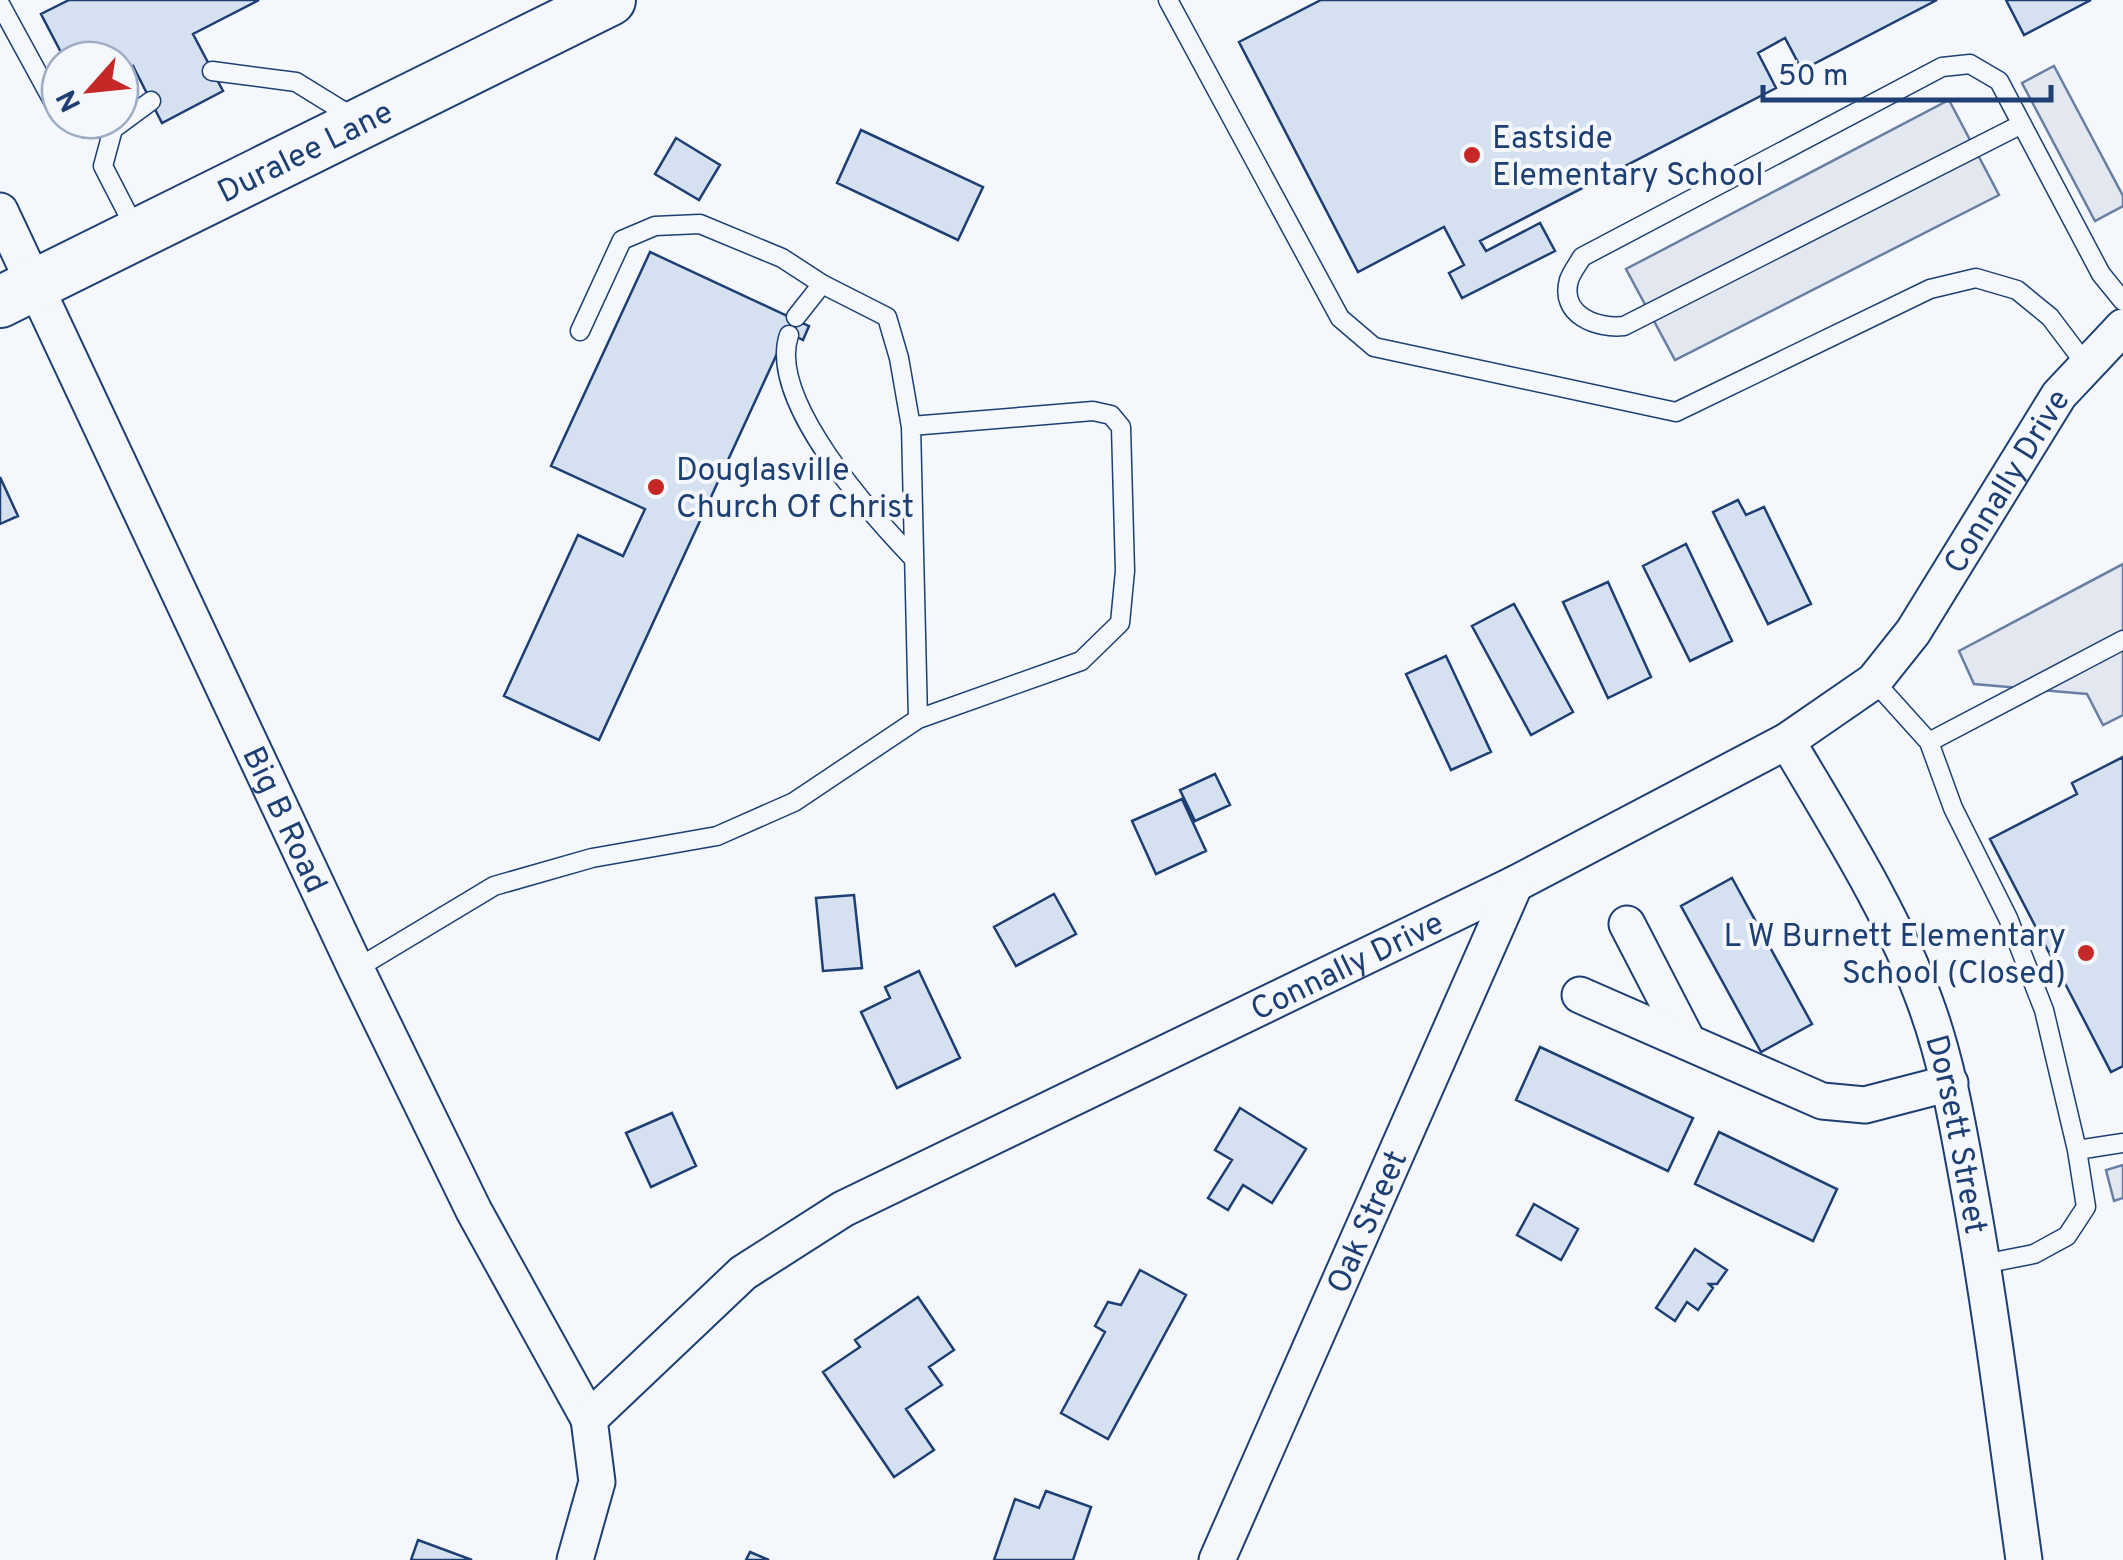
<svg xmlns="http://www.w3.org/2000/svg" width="2123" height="1560" font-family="Overpass,sans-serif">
	<rect width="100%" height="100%" fill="#f4f7fb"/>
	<path fill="#e3e8f0" stroke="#687fa3" stroke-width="2.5" d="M 2054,66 L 2123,196 L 2123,206 L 2095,221 L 2022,83 Z
		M 1949,100 L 1999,195 L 1675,360 L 1626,269 Z
		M 2123,564 L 2123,715 L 2103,725 L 2087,694 L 1974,684 L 1959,651 Z
		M 2123,1165 L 2123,1198 L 2114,1201 L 2106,1170 Z"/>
	<path fill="#d5e0f0" stroke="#1d3f73" stroke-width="2.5" d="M 69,0 L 259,0 L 193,34 L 223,91 L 162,123 L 133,66 L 120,73 L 120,60 L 65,60 L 41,14 Z
		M 1321,0 L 1937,0 L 1802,70 L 1785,38 L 1758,53 L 1776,88 L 1480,241 L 1486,251 L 1540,223 L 1555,251 L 1462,298 L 1449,273 L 1464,265 L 1444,227 L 1358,272 L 1239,42 Z
		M 2006,0 L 2091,0 L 2024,35 Z
		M 861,130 L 983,187 L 958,240 L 837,183 Z
		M 676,138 L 720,165 L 699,200 L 655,174 Z
		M 650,252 L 809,326 L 803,340 L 787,332 L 599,740 L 504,696 L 578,535 L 623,556 L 645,509 L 551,466 Z
		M 0,477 L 18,516 L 0,524 Z
		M 1738,500 L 1746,515 L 1764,507 L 1811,604 L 1768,624 L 1713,512 Z
		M 1686,544 L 1732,641 L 1690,661 L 1643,566 Z
		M 1608,582 L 1651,677 L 1608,698 L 1563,602 Z
		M 1514,604 L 1573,712 L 1531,735 L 1472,626 Z
		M 1446,656 L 1491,752 L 1451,770 L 1406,674 Z
		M 2123,757 L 2123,1066 L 2111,1072 L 1990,839 L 2077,794 L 2072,783 Z
		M 1215,774 L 1230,805 L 1195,821 L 1180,790 Z
		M 1182,799 L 1206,851 L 1156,874 L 1132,821 Z
		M 1732,878 L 1812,1024 L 1761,1052 L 1681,906 Z
		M 1054,894 L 1076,934 L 1016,966 L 994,927 Z
		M 854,895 L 862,968 L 823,971 L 816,898 Z
		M 919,971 L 960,1058 L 897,1088 L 861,1012 L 890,998 L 885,987 Z
		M 1540,1047 L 1693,1118 L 1668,1171 L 1516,1100 Z
		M 1240,1108 L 1306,1149 L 1272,1203 L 1243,1185 L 1228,1210 L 1208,1198 L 1232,1160 L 1215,1150 Z
		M 672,1113 L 696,1166 L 651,1187 L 626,1133 Z
		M 1719,1132 L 1837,1189 L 1813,1241 L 1695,1184 Z
		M 1534,1204 L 1578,1229 L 1561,1260 L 1517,1235 Z
		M 1695,1249 L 1727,1270 L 1717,1284 L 1709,1284 L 1713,1288 L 1698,1310 L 1687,1302 L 1675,1321 L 1656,1308 Z
		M 1140,1270 L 1186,1295 L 1108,1439 L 1061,1413 L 1105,1332 L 1095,1326 L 1108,1302 L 1121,1305 Z
		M 918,1297 L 954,1350 L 929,1367 L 942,1385 L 906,1409 L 934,1450 L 894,1477 L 823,1372 L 860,1347 L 855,1340 Z
		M 1046,1491 L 1091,1507 L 1073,1560 L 994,1560 L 1015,1499 L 1039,1508 Z
		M 418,1540 L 472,1560 L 411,1560 Z
		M 750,1552 L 769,1560 L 746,1560 Z"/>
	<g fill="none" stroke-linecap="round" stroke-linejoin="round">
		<defs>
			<path id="lane" d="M 1168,0 L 1340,318 L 1374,347 L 1676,412 L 1930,289 L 1976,278 L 2017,290 L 2050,317 L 2087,366
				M 0,4 L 60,114
				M 212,71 L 296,82 L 356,119
				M 66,120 L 84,128 L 113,129
				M 2022,124 L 1624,326 C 1597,329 1559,315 1569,280 C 1571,273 1578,264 1582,257 L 1942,67 L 1970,64 L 1999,81 L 2101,274 L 2123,301
				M 137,232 L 103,166 L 113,129 L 151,101
				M 796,317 L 822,284
				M 580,331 L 622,240 L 655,226 L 700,224 L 782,258 L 822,284 L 887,317 L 899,358 L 911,427
				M 789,335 C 767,400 872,515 914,559
				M 1874,681 L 1929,742 L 1953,808 L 2008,918 L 2044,1010 L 2077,1150 L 2086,1207 L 2067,1236 L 2034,1254 L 1983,1264
				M 1929,742 L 2123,640
				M 356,969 L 494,886 L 592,858 L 717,836 L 794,802 L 918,719 L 1081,661 L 1120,623 L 1125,571 L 1121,427 L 1111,415 L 1093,411 L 911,426 L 918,719
				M 2077,1150 L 2123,1143"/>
			<g id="street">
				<path id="s1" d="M 0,211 L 356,969 L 474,1211 L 589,1419"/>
				<path id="s2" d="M 1787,741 C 1834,821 1894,915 1925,1002 C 1948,1064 1958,1128 1970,1193 C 1992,1315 2007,1438 2024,1560"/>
				<path d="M 1627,924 L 1688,1042"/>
				<path d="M 1580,995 L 1822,1101 L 1865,1105 L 1950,1083"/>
				<path id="s3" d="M 575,1560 L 597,1482 L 589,1419 L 743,1273 L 843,1209 L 1515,884 L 1787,741 L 1874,681 L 1913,632 L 2059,395 L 2123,327"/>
				<path id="s4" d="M 1217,1560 L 1515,884"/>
			</g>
			<g id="secondary">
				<path id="s5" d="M 0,302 L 610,0"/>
			</g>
		</defs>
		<use href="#lane" stroke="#1d3f73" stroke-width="21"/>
		<use href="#street" stroke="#1d3f73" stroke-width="39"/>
		<use href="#secondary" stroke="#1d3f73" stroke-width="54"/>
		<use href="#lane" stroke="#f4f7fb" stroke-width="18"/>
		<use href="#street" stroke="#f4f7fb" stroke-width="35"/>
		<use href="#secondary" stroke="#f4f7fb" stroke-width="50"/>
	</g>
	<g fill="#c62828" stroke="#f4f7fb" stroke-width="4">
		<circle cx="1472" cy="155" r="10"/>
		<circle cx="656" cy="487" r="10"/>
		<circle cx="2086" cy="953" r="10"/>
	</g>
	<g text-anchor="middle" stroke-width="8" stroke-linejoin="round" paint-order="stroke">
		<g font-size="32" fill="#1d3f73" stroke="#f4f7fb" text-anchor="start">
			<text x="1492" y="148">Eastside<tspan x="1492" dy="37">Elementary School</tspan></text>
			<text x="676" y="480">Douglasville<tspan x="676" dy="37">Church Of Christ</tspan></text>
			<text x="2066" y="946" text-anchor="end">L W Burnett Elementary<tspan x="2066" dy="37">School (Closed)</tspan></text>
		</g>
		<g font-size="32" fill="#1d3f73" stroke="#f4f7fb">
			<text dy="11" stroke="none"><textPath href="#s5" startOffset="340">Duralee Lane</textPath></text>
			<text dy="11" stroke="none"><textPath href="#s3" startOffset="1875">Connally Drive</textPath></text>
			<text dy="11" stroke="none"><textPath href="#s1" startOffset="672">Big B Road</textPath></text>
			<text dy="11" stroke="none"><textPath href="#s3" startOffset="1035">Connally Drive</textPath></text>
			<text dy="11" stroke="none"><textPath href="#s2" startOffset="432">Dorsett Street</textPath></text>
			<text dy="11" stroke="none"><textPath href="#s4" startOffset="370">Oak Street</textPath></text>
		</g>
	</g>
	<g transform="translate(90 90) rotate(243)"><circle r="48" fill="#f4f7fb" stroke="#9eadc5" stroke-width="2.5"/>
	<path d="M0-8L18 38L0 25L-18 38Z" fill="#c62828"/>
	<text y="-15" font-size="28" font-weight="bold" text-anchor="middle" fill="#1d3f73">N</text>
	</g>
	<path d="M1763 85v15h288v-15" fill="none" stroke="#1d3f73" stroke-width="5"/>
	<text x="1778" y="85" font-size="30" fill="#1d3f73" stroke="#f4f7fb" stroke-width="8" paint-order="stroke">50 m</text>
</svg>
